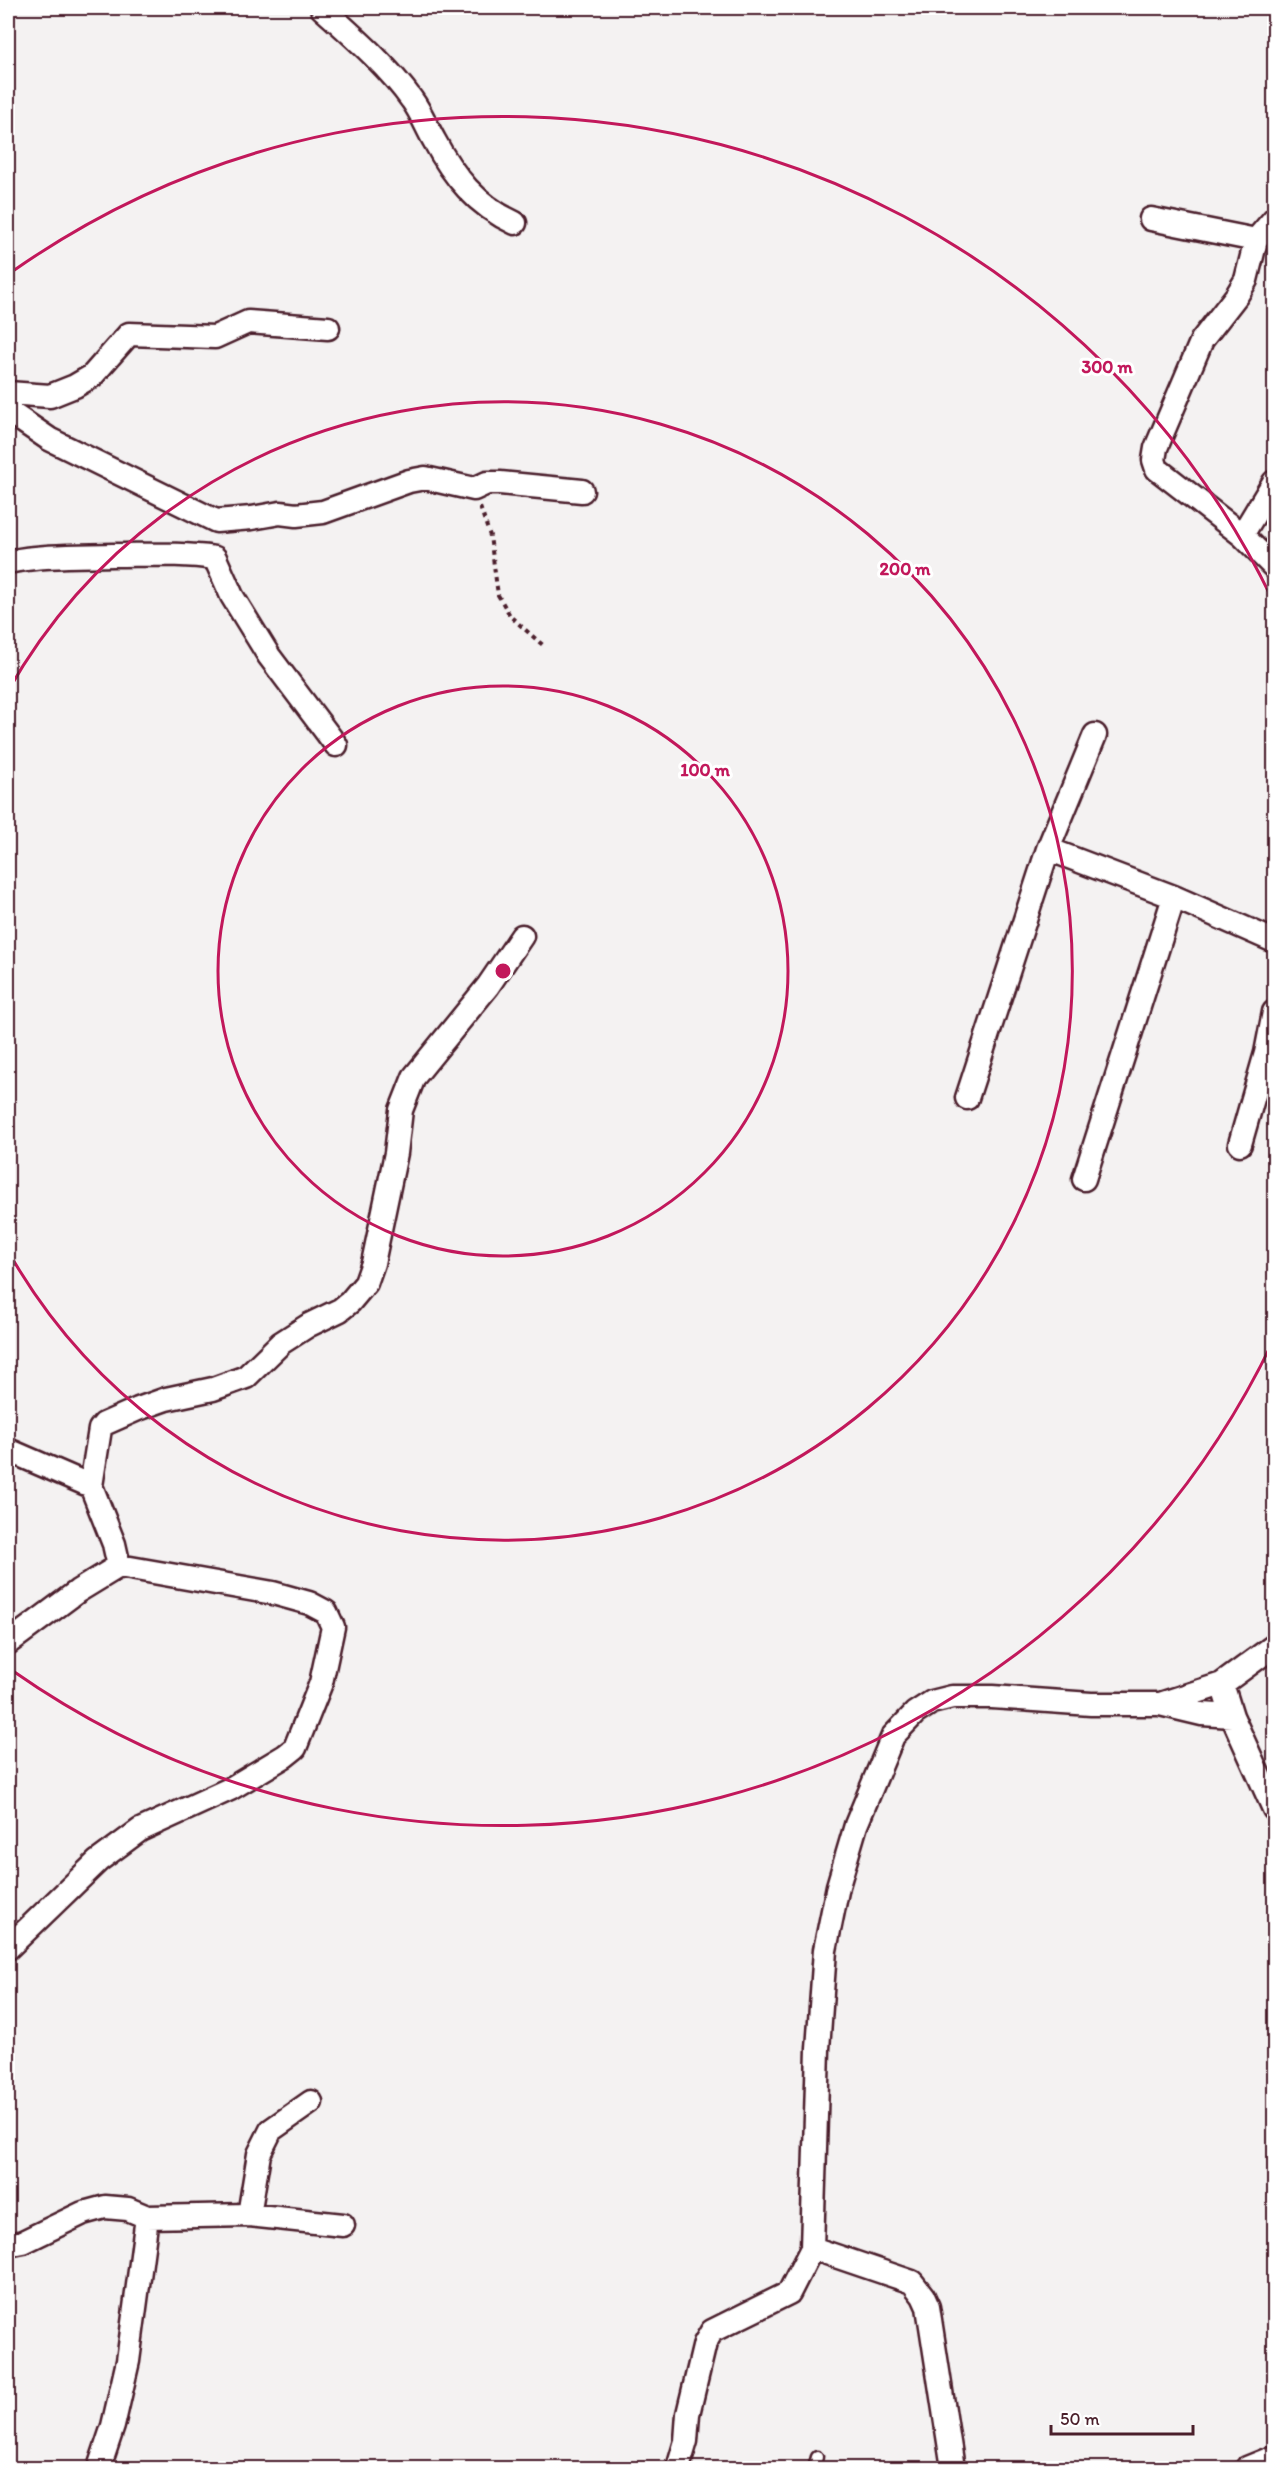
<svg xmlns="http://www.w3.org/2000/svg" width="1282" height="2476" font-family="Itim,sans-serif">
	<rect width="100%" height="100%" fill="#f4f2f2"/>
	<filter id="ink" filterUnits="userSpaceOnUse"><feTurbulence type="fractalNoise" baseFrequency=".0167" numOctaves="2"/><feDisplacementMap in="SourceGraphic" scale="12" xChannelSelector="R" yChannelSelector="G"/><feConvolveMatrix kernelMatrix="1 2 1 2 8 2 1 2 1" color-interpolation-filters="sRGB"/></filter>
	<g filter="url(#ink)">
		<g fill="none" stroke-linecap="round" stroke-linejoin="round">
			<defs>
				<path id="lane" d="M 814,2468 L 817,2457"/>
				<path id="street" d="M 322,8 C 353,36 387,65 412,100 C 421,112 426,126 434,140 C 453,176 477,206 515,223
					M 1151,219 L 1256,240
					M 1274,219 L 1256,240 L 1246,280 L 1237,295 L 1202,340 L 1156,448 L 1154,460 L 1157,469 L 1242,535 L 1274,567
					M 8,393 L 50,396 L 75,386 L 92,376 L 129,334 L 215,337 L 248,322 L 328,328
					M 8,411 L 49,439 L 216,521 L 252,518 L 280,513 L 296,515 L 323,512 L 409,481 L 425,478 L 474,489 L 487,483 L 500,483 L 582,491
					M 1242,535 L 1274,482
					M 215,558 L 232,596 L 269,656 L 336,745
					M 8,562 C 43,555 77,556 113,555 C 148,555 181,553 215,558
					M 1095,735 L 1048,849 L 1174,897 L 1274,941
					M 967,1098 L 1048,849
					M 1240,1144 L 1266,1053 L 1274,1012
					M 1084,1179 L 1174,897
					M 8,1450 L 91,1486
					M 119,1566 L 114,1544 L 91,1486 L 100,1429 L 104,1424 L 138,1409 L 166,1399 L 213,1389 L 246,1377 L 281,1343 L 309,1325 L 340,1310 L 350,1302 L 366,1283 L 373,1263 L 396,1153 L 401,1110 L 414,1077 L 488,986 L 522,936
					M 8,1643 L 78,1591 L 119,1566 L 273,1593 L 309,1603 L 326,1612 L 333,1627 L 321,1683 L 295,1748 L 285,1756 L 230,1789 L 140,1830 L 98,1861 L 8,1948
					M 1222,1684 L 1232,1716 L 1274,1809
					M 1160,1704 L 1222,1684 L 1274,1646
					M 249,2215 L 259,2154 L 271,2130 L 311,2102
					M 8,2245 L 23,2242 L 83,2213 L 105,2207 L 128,2209 L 147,2217 L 249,2215 L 343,2225
					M 812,2248 L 912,2282 L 923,2296 L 928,2307 L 953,2468
					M 99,2468 L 113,2426 L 128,2361 L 147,2217
					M 678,2468 L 686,2441 L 688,2414 L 705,2343 L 712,2331 L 789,2293 L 812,2248 L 818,2049 L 825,1950 L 838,1886 L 856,1825 L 893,1736 L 915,1713 L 932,1702 L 952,1697 L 992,1697 L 1091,1704 L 1160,1704 L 1202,1714 L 1232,1716
					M 1247,2468 L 1274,2457"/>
			</defs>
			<use href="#lane" stroke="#4a1f2b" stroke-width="15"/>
			<use href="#street" stroke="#4a1f2b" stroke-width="27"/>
			<path stroke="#4a1f2b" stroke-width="4" stroke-dasharray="4.5 4.5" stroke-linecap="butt" d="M 480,507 L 490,536 L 498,595 L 511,617 L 545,647"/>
			<use href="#lane" stroke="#fff" stroke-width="10"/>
			<use href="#street" stroke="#fff" stroke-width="22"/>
		</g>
	</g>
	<g fill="none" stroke="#c2185b" stroke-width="3">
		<circle cx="503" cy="971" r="285"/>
		<path d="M8 691A569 569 0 1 1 8 1251"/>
		<path d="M1274 1339A854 854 0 0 1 13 1671M13 271A854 854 0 0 1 1274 603"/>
	</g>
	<circle cx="503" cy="971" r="9" fill="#c2185b" stroke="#fff" stroke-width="3"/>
	<g font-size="18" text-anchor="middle" font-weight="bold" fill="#c2185b" stroke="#fff" stroke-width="6" stroke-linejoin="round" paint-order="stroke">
		<text x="1107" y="373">300 m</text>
		<text x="905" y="575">200 m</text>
		<text x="705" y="776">100 m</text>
	</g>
	<rect width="1282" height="2476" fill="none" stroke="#fff" stroke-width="30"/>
	<rect x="15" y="15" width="1252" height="2446" fill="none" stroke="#4a1f2b" stroke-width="2" filter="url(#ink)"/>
	<path d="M1051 2425v9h142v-9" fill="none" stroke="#4a1f2b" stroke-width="3"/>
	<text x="1060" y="2425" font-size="18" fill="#4a1f2b" stroke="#ffffff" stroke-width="4.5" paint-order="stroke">50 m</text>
</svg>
